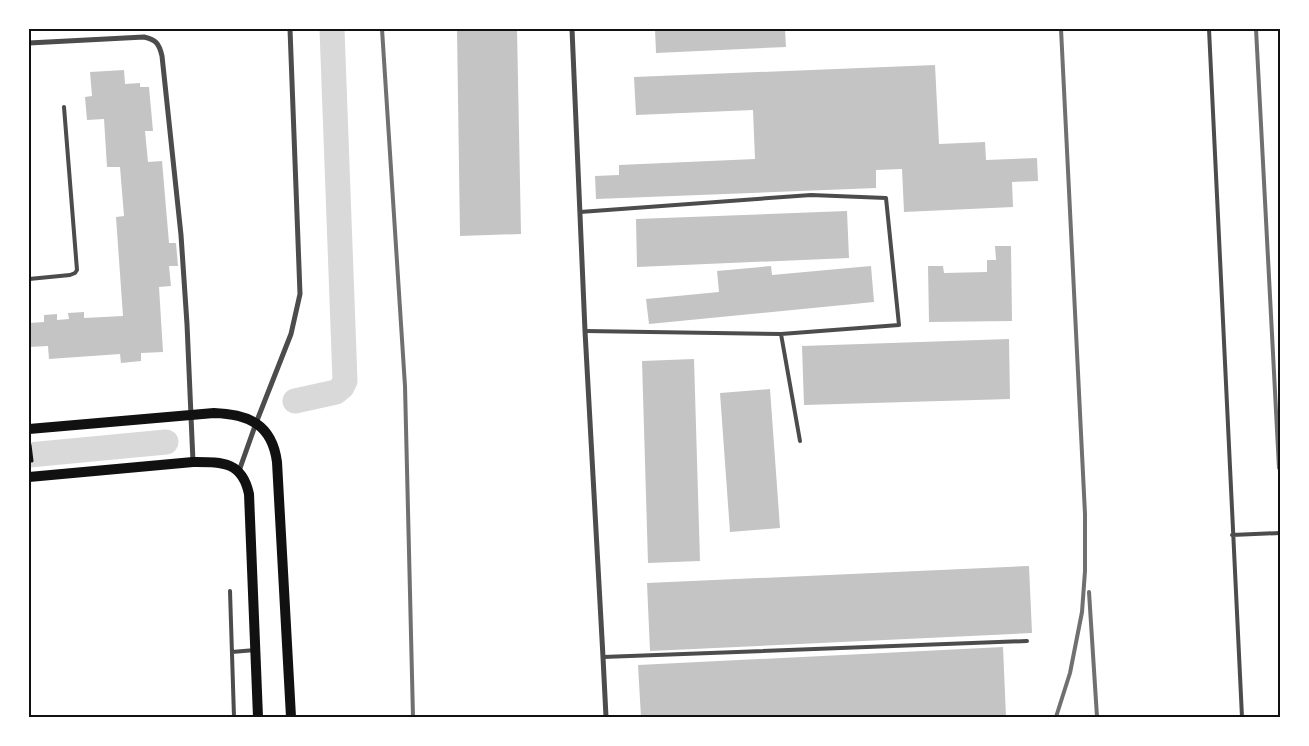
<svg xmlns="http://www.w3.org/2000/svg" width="1309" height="746" font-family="'Golos Text',sans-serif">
	<rect width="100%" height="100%" fill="#fff"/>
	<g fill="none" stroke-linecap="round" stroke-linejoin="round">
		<path stroke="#d9d9d9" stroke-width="25" d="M 295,401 L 336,392 L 342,387 L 345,381 L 332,29
			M 29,455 L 166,442"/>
	</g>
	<path fill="#c4c4c4" d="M 457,29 L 517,29 L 521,234 L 460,236 Z
		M 655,29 L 785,29 L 786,47 L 656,53 Z
		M 935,65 L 939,144 L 985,142 L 986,160 L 1037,158 L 1038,181 L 1012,182 L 1013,207 L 904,212 L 902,169 L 876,170 L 876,188 L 596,199 L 595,176 L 619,175 L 619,165 L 755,159 L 753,110 L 636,115 L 634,77 Z
		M 124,70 L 125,84 L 140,83 L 140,87 L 149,87 L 153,131 L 145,131 L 148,162 L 162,161 L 169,243 L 176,243 L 178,266 L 169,266 L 171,286 L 159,287 L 163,352 L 141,353 L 141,361 L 121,363 L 120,354 L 49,359 L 48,346 L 29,347 L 29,323 L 44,322 L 44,315 L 57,314 L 57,320 L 69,319 L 68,313 L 84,312 L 84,318 L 123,316 L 116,217 L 124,216 L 120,167 L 107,167 L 104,119 L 87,120 L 85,97 L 92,96 L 90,72 Z
		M 847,211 L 849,258 L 637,267 L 636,219 Z
		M 995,246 L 1011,246 L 1012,321 L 929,322 L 928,266 L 943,266 L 944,273 L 987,272 L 987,260 L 996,260 Z
		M 771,266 L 772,275 L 871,266 L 874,302 L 649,324 L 646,299 L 719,292 L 717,271 Z
		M 1009,339 L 1010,399 L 804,405 L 802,346 Z
		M 694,359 L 700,561 L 648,563 L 642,361 Z
		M 770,389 L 780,528 L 730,532 L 720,393 Z
		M 1029,566 L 1032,633 L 650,651 L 647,583 Z
		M 1003,647 L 1006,717 L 641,717 L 638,665 Z"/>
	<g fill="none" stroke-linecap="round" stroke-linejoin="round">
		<path stroke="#111" stroke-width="3" d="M 30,445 L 32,461"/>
		<path stroke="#4c4c4c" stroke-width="4" d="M 1209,29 L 1242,717
			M 580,212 L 811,195 L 886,198 L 899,325 L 781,334 L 585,331
			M 29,279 L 70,275 L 75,273 L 77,270 L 64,107
			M 781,334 L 800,441
			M 1232,535 L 1280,533
			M 230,591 L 234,717
			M 232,652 L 255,650
			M 603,657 L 1027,641"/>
		<path stroke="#4c4c4c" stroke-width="5" d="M 572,29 L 585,331 L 603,657 L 606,717
			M 29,43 L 144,37 C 156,40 159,43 162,56 L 181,235 L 187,324 L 193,462
			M 239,471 L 256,423 L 291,334 L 300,294 L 290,29"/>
		<path stroke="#111" stroke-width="10" d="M 29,429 L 214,413 C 248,414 272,424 277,462 L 291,717
			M 29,477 L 193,462 C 222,462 242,461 249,494 L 258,717"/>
		<path stroke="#707070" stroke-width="4" d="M 382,29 L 405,386 L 413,717
			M 1256,29 L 1279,468
			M 1089,592 L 1097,717
			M 1056,717 L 1070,673 L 1082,612 L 1085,571 L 1085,514 L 1061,29"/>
	</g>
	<rect width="1309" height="746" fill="none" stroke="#ffffff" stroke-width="60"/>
	<rect x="30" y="30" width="1249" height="686" fill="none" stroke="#111" stroke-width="2"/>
</svg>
